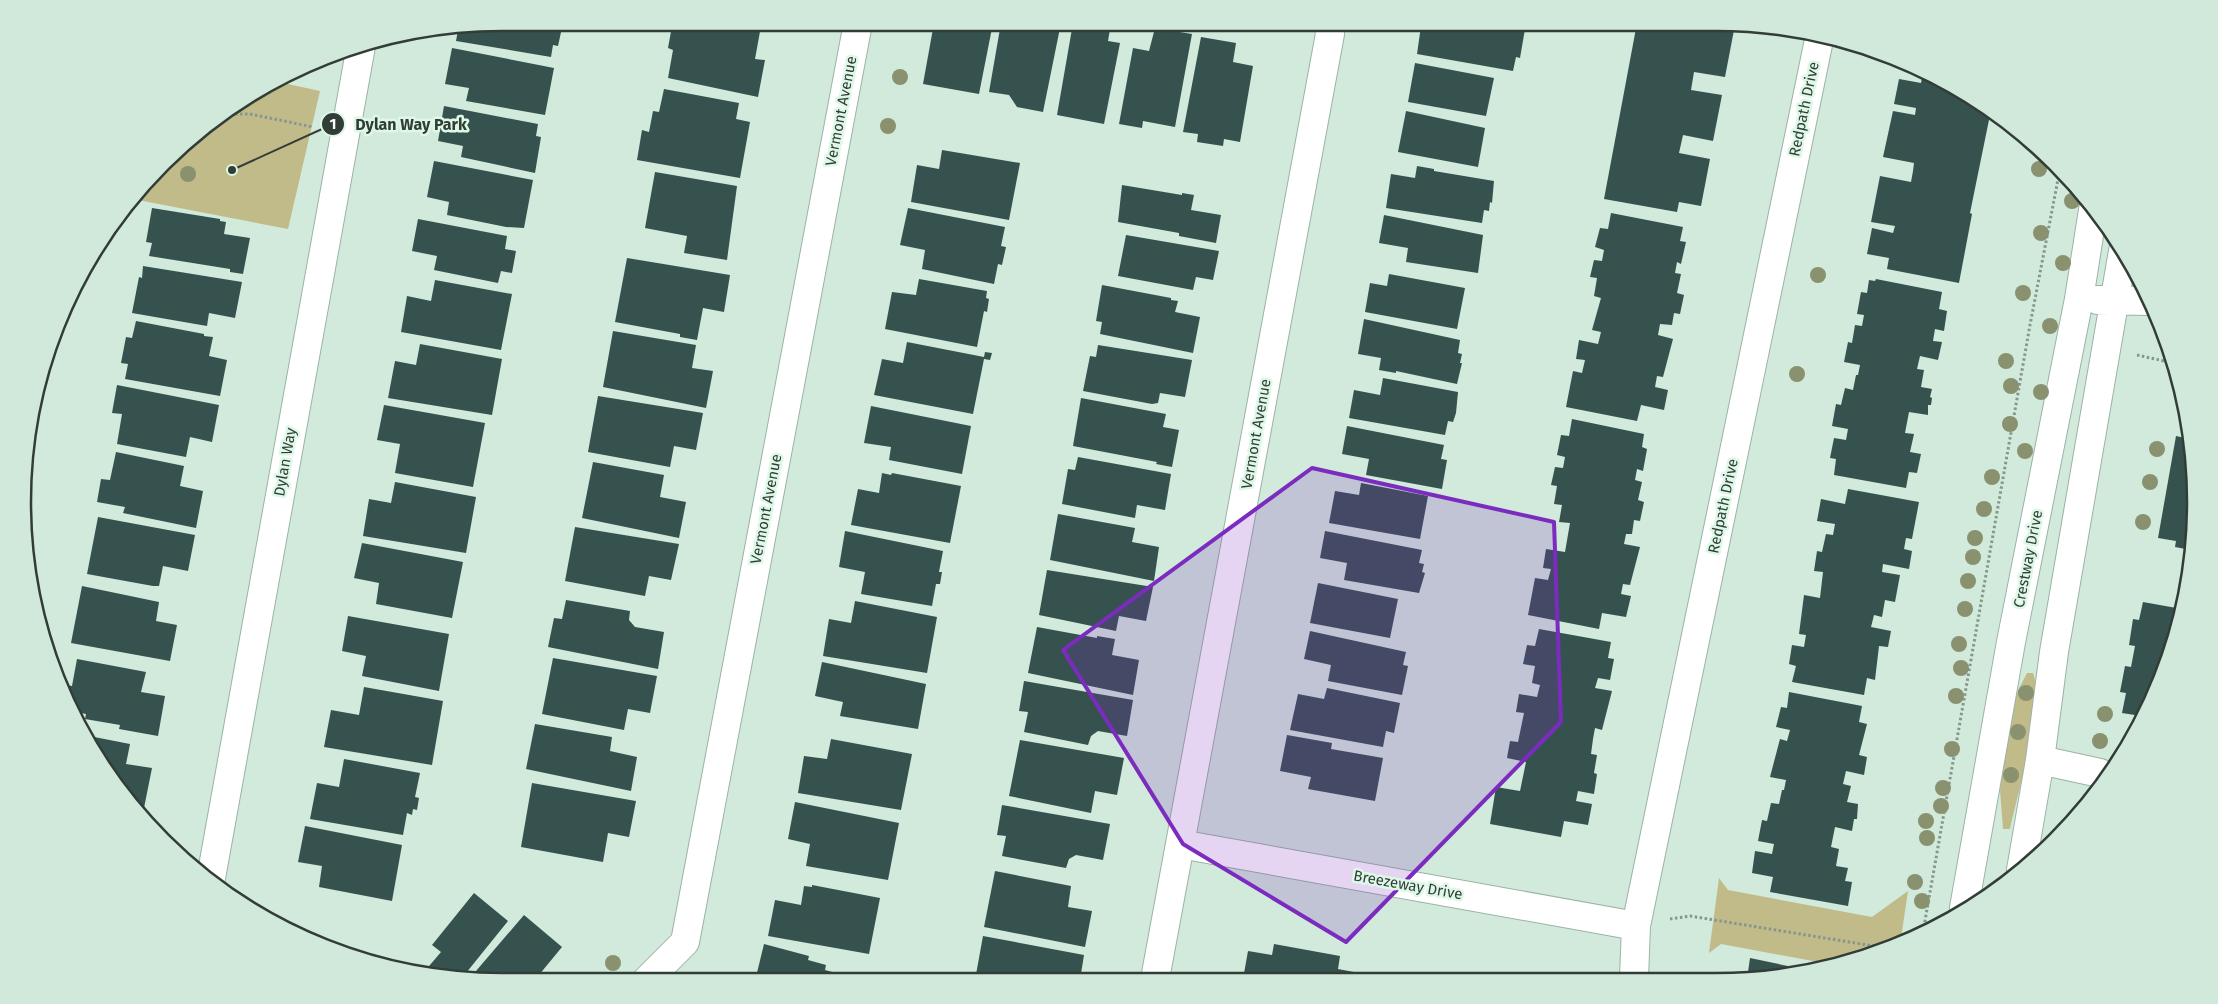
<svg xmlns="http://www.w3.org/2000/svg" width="2218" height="1004" font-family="'Fira Sans',sans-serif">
	<rect width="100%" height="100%" fill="#d1eadb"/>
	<path fill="#c1bb8a" d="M 274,81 L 320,91 L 288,229 L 138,200 L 186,141 L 262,87 Z
		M 2027,673 L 2033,673 C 2045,700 2017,796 2010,829 L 2003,829 L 2000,790 L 2011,704 Z
		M 1719,878 L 1728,890 L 1872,917 L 1908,891 L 1900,945 L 1829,964 L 1721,944 L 1709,953 Z"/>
	<path fill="#36524f" d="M 502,22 L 563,23 L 558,46 L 553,45 L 551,57 L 456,41 L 458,30 Z
		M 678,23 L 745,23 L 761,26 L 755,59 L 765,60 L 758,97 L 668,78 L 673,50 L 668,48 L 672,26 L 677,27 Z
		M 934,23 L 993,23 L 979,94 L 923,84 Z
		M 1001,23 L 1022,27 L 1023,23 L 1061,23 L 1043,112 L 1017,107 L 1009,95 L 989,92 Z
		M 1073,23 L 1111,23 L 1108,41 L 1120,43 L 1104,124 L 1057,115 Z
		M 1449,23 L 1482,23 L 1504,27 L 1509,24 L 1525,29 L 1520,58 L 1516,57 L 1513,71 L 1417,54 L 1421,26 L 1447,31 Z
		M 1637,23 L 1712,23 L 1711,26 L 1734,30 L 1725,77 L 1694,72 L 1691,90 L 1722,95 L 1713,141 L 1683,135 L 1679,153 L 1710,159 L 1701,206 L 1679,202 L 1677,212 L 1604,199 Z
		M 1155,28 L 1192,34 L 1175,127 L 1143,121 L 1142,128 L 1119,124 L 1133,48 L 1149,51 Z
		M 1201,37 L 1236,43 L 1233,62 L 1253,66 L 1240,142 L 1224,139 L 1223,146 L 1197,142 L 1198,134 L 1183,132 Z
		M 452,48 L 554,68 L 545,115 L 466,101 L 469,88 L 445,84 Z
		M 1415,63 L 1494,78 L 1486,116 L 1408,102 Z
		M 1923,72 L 1982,103 L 1991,110 L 1970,213 L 1972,214 L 1959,283 L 1887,269 L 1889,258 L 1867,254 L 1872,228 L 1893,233 L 1895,226 L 1871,222 L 1880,176 L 1911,182 L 1913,171 L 1914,163 L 1883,157 L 1893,111 L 1915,115 L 1916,108 L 1894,104 L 1899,79 L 1921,83 Z
		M 664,89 L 739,103 L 736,119 L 750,122 L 740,178 L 637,160 L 642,130 L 649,132 L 653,111 L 659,112 Z
		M 444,106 L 538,124 L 536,136 L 541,137 L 535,173 L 461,157 L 463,146 L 438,141 Z
		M 1406,111 L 1485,128 L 1478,167 L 1398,152 Z
		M 942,150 L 1020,163 L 1009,220 L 911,202 L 917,165 L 939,169 Z
		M 434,161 L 533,180 L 524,228 L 506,227 L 447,215 L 449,202 L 427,197 Z
		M 1417,166 L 1434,169 L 1434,171 L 1494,181 L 1492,203 L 1490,202 L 1489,211 L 1484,210 L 1482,223 L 1386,208 L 1391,174 L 1415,178 Z
		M 655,172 L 737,186 L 727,260 L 684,253 L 687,236 L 645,228 Z
		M 1122,185 L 1182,195 L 1182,193 L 1194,195 L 1191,210 L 1221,215 L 1216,243 L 1179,236 L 1179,233 L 1118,222 Z
		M 152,208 L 220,219 L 220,221 L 226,222 L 224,234 L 250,238 L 243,274 L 230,272 L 230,269 L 149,256 L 152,243 L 146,242 Z
		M 908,208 L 1005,227 L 1001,246 L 1006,247 L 1002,265 L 998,264 L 994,284 L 922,269 L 925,250 L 900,245 Z
		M 1611,213 L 1683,227 L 1680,241 L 1686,242 L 1681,264 L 1677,262 L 1675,273 L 1681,274 L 1677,293 L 1684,295 L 1680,314 L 1674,313 L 1672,325 L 1660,324 L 1658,335 L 1673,339 L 1663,377 L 1657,376 L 1655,387 L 1668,390 L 1664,410 L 1641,405 L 1637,421 L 1566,407 L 1573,371 L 1582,373 L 1585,360 L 1576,359 L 1579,340 L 1598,344 L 1601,332 L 1592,330 L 1601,298 L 1594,296 L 1597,278 L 1590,277 L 1594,260 L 1602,261 L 1604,250 L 1595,247 L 1600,228 L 1608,229 Z
		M 1384,215 L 1483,235 L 1478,273 L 1406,262 L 1408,248 L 1379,243 Z
		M 418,219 L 507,236 L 505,249 L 516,251 L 512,273 L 501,271 L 498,283 L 434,270 L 437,256 L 412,251 Z
		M 1126,235 L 1219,251 L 1213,280 L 1196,277 L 1193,290 L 1118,276 Z
		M 627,258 L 730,275 L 724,312 L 703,308 L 697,340 L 680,337 L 680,334 L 615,322 Z
		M 143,266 L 242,282 L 235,318 L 209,313 L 207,326 L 132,313 L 139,277 L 142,278 Z
		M 1389,274 L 1465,288 L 1457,329 L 1365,312 L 1370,283 L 1387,286 Z
		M 919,279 L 987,291 L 986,298 L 989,299 L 987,312 L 984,311 L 977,347 L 885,329 L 892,292 L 916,295 Z
		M 1876,279 L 1942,292 L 1939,309 L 1947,311 L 1944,331 L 1935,329 L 1933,341 L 1942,342 L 1938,360 L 1920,356 L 1917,369 L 1924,370 L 1921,387 L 1932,389 L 1930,397 L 1932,398 L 1931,405 L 1928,405 L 1928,415 L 1909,412 L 1905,433 L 1914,434 L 1910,452 L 1921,454 L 1917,473 L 1909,472 L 1906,488 L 1834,475 L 1836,459 L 1830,458 L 1834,438 L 1846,440 L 1848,429 L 1832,426 L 1836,404 L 1841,405 L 1845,388 L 1853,390 L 1856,375 L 1858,375 L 1860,365 L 1844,362 L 1848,342 L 1852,343 L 1855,325 L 1862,326 L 1864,315 L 1857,314 L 1861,292 L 1867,293 L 1869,280 L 1875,281 Z
		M 435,280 L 512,294 L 501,350 L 401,332 L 407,296 L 431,301 Z
		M 1102,285 L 1171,298 L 1171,300 L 1178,301 L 1175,312 L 1200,317 L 1193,353 L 1100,334 L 1102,322 L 1096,321 Z
		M 1364,319 L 1460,340 L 1458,353 L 1462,354 L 1460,363 L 1462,363 L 1457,384 L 1396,371 L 1396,373 L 1379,370 L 1381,358 L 1358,354 Z
		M 136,321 L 204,334 L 204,336 L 213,337 L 209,356 L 227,360 L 220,396 L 125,379 L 128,364 L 121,363 L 126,337 L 132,338 Z
		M 613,331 L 696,345 L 692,368 L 713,371 L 706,408 L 603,387 Z
		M 907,342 L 984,357 L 985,352 L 992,353 L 990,360 L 984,359 L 973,414 L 874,395 L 882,359 L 903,363 Z
		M 420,344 L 502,359 L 492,415 L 388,398 L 395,361 L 416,365 Z
		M 1098,345 L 1192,360 L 1185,397 L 1160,393 L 1158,403 L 1152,404 L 1083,391 L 1090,356 L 1096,357 Z
		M 1383,378 L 1458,392 L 1456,413 L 1453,422 L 1448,421 L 1445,435 L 1349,418 L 1354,390 L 1380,395 Z
		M 117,385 L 219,405 L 212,442 L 190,437 L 186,457 L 117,444 L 122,414 L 112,413 Z
		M 598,396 L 703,413 L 696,450 L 674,446 L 670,467 L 588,452 Z
		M 1081,398 L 1166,414 L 1163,427 L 1179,430 L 1172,467 L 1156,464 L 1157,462 L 1073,446 Z
		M 384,405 L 485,423 L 473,487 L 395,473 L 400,444 L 377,440 Z
		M 871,406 L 971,426 L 962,474 L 889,460 L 891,447 L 864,443 Z
		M 1572,419 L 1644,434 L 1642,447 L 1647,449 L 1643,471 L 1637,469 L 1635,480 L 1642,482 L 1638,500 L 1644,502 L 1640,521 L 1634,520 L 1632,534 L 1626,534 L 1624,544 L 1640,547 L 1630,585 L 1623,584 L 1621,594 L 1631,596 L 1626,617 L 1602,613 L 1599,629 L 1528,615 L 1535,578 L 1548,580 L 1551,569 L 1543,568 L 1546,549 L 1565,552 L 1570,523 L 1559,522 L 1562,505 L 1554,504 L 1557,486 L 1551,485 L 1555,467 L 1563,468 L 1565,457 L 1557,455 L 1561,435 L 1569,436 Z
		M 1347,426 L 1444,445 L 1441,459 L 1447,460 L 1442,489 L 1366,475 L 1369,459 L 1342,454 Z
		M 2176,436 L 2189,439 L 2195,502 L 2191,550 L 2175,547 L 2176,541 L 2158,538 Z
		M 116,452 L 184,466 L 180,486 L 203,491 L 196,528 L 123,513 L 125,507 L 97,502 L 101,479 L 110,480 Z
		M 1078,457 L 1171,474 L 1165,510 L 1137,505 L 1135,518 L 1062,504 L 1068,469 L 1075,470 Z
		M 593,462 L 664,475 L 660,497 L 686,502 L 679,538 L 582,518 Z
		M 882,473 L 891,475 L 892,473 L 961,486 L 950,543 L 851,525 L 858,489 L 879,493 Z
		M 395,482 L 476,497 L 466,553 L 363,536 L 369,499 L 391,503 Z
		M 1361,483 L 1428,496 L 1420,539 L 1329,523 L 1335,491 L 1359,495 Z
		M 1848,489 L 1919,502 L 1912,539 L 1906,538 L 1904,549 L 1912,551 L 1909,569 L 1883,564 L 1882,572 L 1900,575 L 1895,602 L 1885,600 L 1882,617 L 1874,615 L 1871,627 L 1891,631 L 1888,647 L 1879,646 L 1875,680 L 1867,678 L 1864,695 L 1792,682 L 1796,666 L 1789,664 L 1792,645 L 1804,647 L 1806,635 L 1799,634 L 1804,595 L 1820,598 L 1823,572 L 1814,571 L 1817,551 L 1822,552 L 1826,534 L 1833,535 L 1835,524 L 1817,521 L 1821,499 L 1845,504 Z
		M 1058,514 L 1135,528 L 1132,542 L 1159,547 L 1154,581 L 1050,560 Z
		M 98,517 L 195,535 L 188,571 L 163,566 L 159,586 L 153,586 L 87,574 Z
		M 575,527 L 679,544 L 671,580 L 649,576 L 645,596 L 565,581 Z
		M 845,531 L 943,551 L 939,572 L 942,572 L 940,584 L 936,584 L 932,606 L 861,594 L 865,572 L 839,567 Z
		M 1325,531 L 1422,550 L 1419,563 L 1424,564 L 1422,572 L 1425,573 L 1419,593 L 1344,580 L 1347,563 L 1320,558 Z
		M 362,543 L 463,562 L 452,618 L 376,604 L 379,583 L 354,578 Z
		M 1047,570 L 1153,587 L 1146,621 L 1119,616 L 1116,631 L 1039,615 Z
		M 1318,583 L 1398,599 L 1390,638 L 1310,623 Z
		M 82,586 L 159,602 L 156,621 L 177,625 L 170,661 L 71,643 Z
		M 566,600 L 630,611 L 629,620 L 635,627 L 664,632 L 658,669 L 548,647 L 554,618 L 562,619 Z
		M 855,601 L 937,617 L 927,673 L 823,656 L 829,619 L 851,623 Z
		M 2143,602 L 2182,609 L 2159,685 L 2141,716 L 2122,713 L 2126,693 L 2120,692 L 2125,666 L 2131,667 L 2135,646 L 2129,645 L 2133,619 L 2139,620 Z
		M 348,616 L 449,634 L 439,691 L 362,676 L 366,656 L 342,651 Z
		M 1037,627 L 1097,638 L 1097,636 L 1115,639 L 1112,655 L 1139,660 L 1133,695 L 1028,673 Z
		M 1539,629 L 1611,642 L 1608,658 L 1614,659 L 1610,680 L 1598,678 L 1595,688 L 1612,691 L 1602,730 L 1595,728 L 1593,739 L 1591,754 L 1597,755 L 1594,773 L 1597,774 L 1594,794 L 1578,791 L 1576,801 L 1592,804 L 1588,825 L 1564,821 L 1561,837 L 1490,824 L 1496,787 L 1520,791 L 1526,762 L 1507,758 L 1510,741 L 1518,742 L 1524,713 L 1516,712 L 1519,694 L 1537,697 L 1540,685 L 1532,683 L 1535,666 L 1523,664 L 1527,645 L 1535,646 Z
		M 1310,631 L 1406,652 L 1403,665 L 1408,666 L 1402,695 L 1328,681 L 1331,665 L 1304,659 Z
		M 553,658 L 657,676 L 650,713 L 628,709 L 624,730 L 542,714 Z
		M 77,659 L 146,672 L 141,692 L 165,696 L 158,736 L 119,729 L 120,725 L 85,719 L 86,714 L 75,712 L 65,685 L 72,686 Z
		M 822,662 L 926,684 L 918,729 L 840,716 L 843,702 L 815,696 Z
		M 1024,681 L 1133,700 L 1127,736 L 1098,731 L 1091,736 L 1088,745 L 1024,732 L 1028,712 L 1019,711 Z
		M 364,687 L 443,701 L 432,765 L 324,747 L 331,710 L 359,715 Z
		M 1327,688 L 1400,703 L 1394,733 L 1386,731 L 1383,747 L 1290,730 L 1298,694 L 1324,699 Z
		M 1789,692 L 1862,706 L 1859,722 L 1867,724 L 1859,755 L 1867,757 L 1864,775 L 1846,771 L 1843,784 L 1851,786 L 1847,802 L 1858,804 L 1857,819 L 1854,819 L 1852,831 L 1835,827 L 1831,847 L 1839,849 L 1836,866 L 1848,868 L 1845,881 L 1852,882 L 1848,906 L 1770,892 L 1773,877 L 1752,873 L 1755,851 L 1772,854 L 1774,844 L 1758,841 L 1762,820 L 1767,821 L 1771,803 L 1779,804 L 1782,790 L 1784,790 L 1786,780 L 1770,777 L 1780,739 L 1787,741 L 1790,730 L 1776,727 L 1781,707 L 1787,708 Z
		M 535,724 L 612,737 L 610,751 L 637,757 L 631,791 L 526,769 Z
		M 84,735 L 130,744 L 126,764 L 152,768 L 144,808 L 141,808 L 87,741 Z
		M 1287,735 L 1332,743 L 1331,749 L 1383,758 L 1375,801 L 1308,789 L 1311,777 L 1280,771 Z
		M 831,739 L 912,754 L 901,810 L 798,793 L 804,756 L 827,759 Z
		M 1020,740 L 1124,758 L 1117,795 L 1095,791 L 1091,813 L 1009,796 Z
		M 344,759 L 420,773 L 415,797 L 419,798 L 417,810 L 413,809 L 412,815 L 407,813 L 403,835 L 310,819 L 317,783 L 339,787 Z
		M 532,783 L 636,801 L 629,837 L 608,833 L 603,862 L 521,847 Z
		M 795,802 L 899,823 L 888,880 L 806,866 L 810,844 L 788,839 Z
		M 1002,805 L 1110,824 L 1103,860 L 1076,855 L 1069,859 L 1066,868 L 1002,856 L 1006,836 L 997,835 Z
		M 305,826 L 402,845 L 392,901 L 319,887 L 322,866 L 298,862 Z
		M 995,871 L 1071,886 L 1068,907 L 1092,911 L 1085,947 L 984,927 Z
		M 812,885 L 880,898 L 869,954 L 768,936 L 775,900 L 801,905 L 804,886 L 812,887 Z
		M 474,893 L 508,921 L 462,978 L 427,974 L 424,972 L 441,952 L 432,945 Z
		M 524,915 L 562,947 L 534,981 L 470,978 Z
		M 983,936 L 1084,955 L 1080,980 L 975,980 Z
		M 764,944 L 809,956 L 808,960 L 826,965 L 825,970 L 862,980 L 755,981 Z
		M 1274,944 L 1340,956 L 1338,969 L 1354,972 L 1353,979 L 1243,979 L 1248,951 L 1272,955 Z
		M 1750,958 L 1807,970 L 1779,977 L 1744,977 L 1745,972 L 1748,972 Z"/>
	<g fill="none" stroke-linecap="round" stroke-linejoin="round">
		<defs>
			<path id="minor" d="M 2098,300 L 2149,301
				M 2040,760 L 2100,773
				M 1180,844 L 1636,926
				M 2021,870 L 2040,760 L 2054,652 L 2123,251
				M 211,878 L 361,46
				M 1964,908 L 2011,642 L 2079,299 L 2093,210
				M 1634,978 L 1636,926 L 1820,35
				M 1155,979 L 1330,34 L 1328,23
				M 646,981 L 685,942 L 858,23"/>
		</defs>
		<use href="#minor" stroke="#9bb3a5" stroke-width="30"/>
		<path stroke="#85978c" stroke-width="3" stroke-dasharray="2.5 2.5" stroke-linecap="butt" d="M 225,114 L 250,114 L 313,127
			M 2137,355 L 2173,363
			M 1670,919 L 1690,916 L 1886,948
			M 1923,932 L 2030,325 L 2060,169"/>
		<use href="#minor" stroke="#fff" stroke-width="28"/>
	</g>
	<g fill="#89916f">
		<circle cx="900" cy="77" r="8"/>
		<circle cx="888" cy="126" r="8"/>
		<circle cx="2039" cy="169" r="8"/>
		<circle cx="188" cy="174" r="8"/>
		<circle cx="2072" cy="201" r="8"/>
		<circle cx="2041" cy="233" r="8"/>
		<circle cx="2063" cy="263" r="8"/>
		<circle cx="1818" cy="275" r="8"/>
		<circle cx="2023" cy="293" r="8"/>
		<circle cx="2050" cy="326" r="8"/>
		<circle cx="2006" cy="361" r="8"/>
		<circle cx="1797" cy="374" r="8"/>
		<circle cx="2011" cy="386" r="8"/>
		<circle cx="2041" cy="392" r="8"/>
		<circle cx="2010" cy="424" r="8"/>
		<circle cx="2157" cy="449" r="8"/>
		<circle cx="2025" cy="451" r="8"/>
		<circle cx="1992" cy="477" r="8"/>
		<circle cx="2150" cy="482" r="8"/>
		<circle cx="1984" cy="509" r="8"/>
		<circle cx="2143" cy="522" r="8"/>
		<circle cx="1975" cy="538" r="8"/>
		<circle cx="1973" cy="557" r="8"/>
		<circle cx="1968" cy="581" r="8"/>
		<circle cx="1965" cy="609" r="8"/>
		<circle cx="1959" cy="644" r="8"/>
		<circle cx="1961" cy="668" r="8"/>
		<circle cx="2026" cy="693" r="8"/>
		<circle cx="1956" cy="696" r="8"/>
		<circle cx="2105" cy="714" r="8"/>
		<circle cx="2018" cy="732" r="8"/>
		<circle cx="2100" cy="741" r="8"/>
		<circle cx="1952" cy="749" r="8"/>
		<circle cx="2011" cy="775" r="8"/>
		<circle cx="1943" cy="788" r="8"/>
		<circle cx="1941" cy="806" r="8"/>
		<circle cx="1926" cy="821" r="8"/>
		<circle cx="1927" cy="838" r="8"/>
		<circle cx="1915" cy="882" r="8"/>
		<circle cx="1922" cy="901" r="8"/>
		<circle cx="613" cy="963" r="8"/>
	</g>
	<path fill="#7b2cbf" fill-opacity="0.2" stroke="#7b2cbf" stroke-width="4" stroke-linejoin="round" d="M 1312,468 L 1554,522 L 1561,722 L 1346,942 L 1183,844 L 1063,650 Z"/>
	<g text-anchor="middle" stroke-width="5" stroke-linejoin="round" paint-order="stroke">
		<g font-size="15" fill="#333d37" stroke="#def8e8">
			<text transform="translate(1804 109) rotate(-78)" y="5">Redpath Drive</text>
			<text transform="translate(841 111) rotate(-79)" y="5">Vermont Avenue</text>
			<text transform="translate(1256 434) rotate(-80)" y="5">Vermont Avenue</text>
			<text transform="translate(285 462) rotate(-80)" y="5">Dylan Way</text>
			<text transform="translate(1723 506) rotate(-78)" y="5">Redpath Drive</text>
			<text transform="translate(766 509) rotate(-79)" y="5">Vermont Avenue</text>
			<text transform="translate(2028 559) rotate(-79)" y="5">Crestway Drive</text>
			<text transform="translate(1408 885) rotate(10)" y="5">Breezeway Drive</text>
		</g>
	</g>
	<path d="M0 0H2218V1004H0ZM502 31H1716A471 471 0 0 1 2187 502V502A471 471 0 0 1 1716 973H502A471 471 0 0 1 31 502V502A471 471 0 0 1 502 31Z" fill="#d0e9da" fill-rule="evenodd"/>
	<path fill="none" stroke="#333d37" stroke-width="2.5" d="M502 31H1716A471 471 0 0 1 2187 502V502A471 471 0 0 1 1716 973H502A471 471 0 0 1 31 502V502A471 471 0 0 1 502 31Z"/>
	<path fill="none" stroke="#333d37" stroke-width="2" d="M232 170L333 124"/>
	<g fill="#333d37" stroke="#def8e8" stroke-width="2">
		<circle cx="232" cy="170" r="5"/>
		<circle cx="333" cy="124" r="12"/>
	</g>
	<g font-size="15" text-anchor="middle" font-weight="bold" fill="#fff">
		<text x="333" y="129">1</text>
	</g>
	<g font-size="16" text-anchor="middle" font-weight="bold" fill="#333d37" stroke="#def8e8" stroke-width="5" stroke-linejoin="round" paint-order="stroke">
		<text x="411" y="130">Dylan Way Park</text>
	</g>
</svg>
